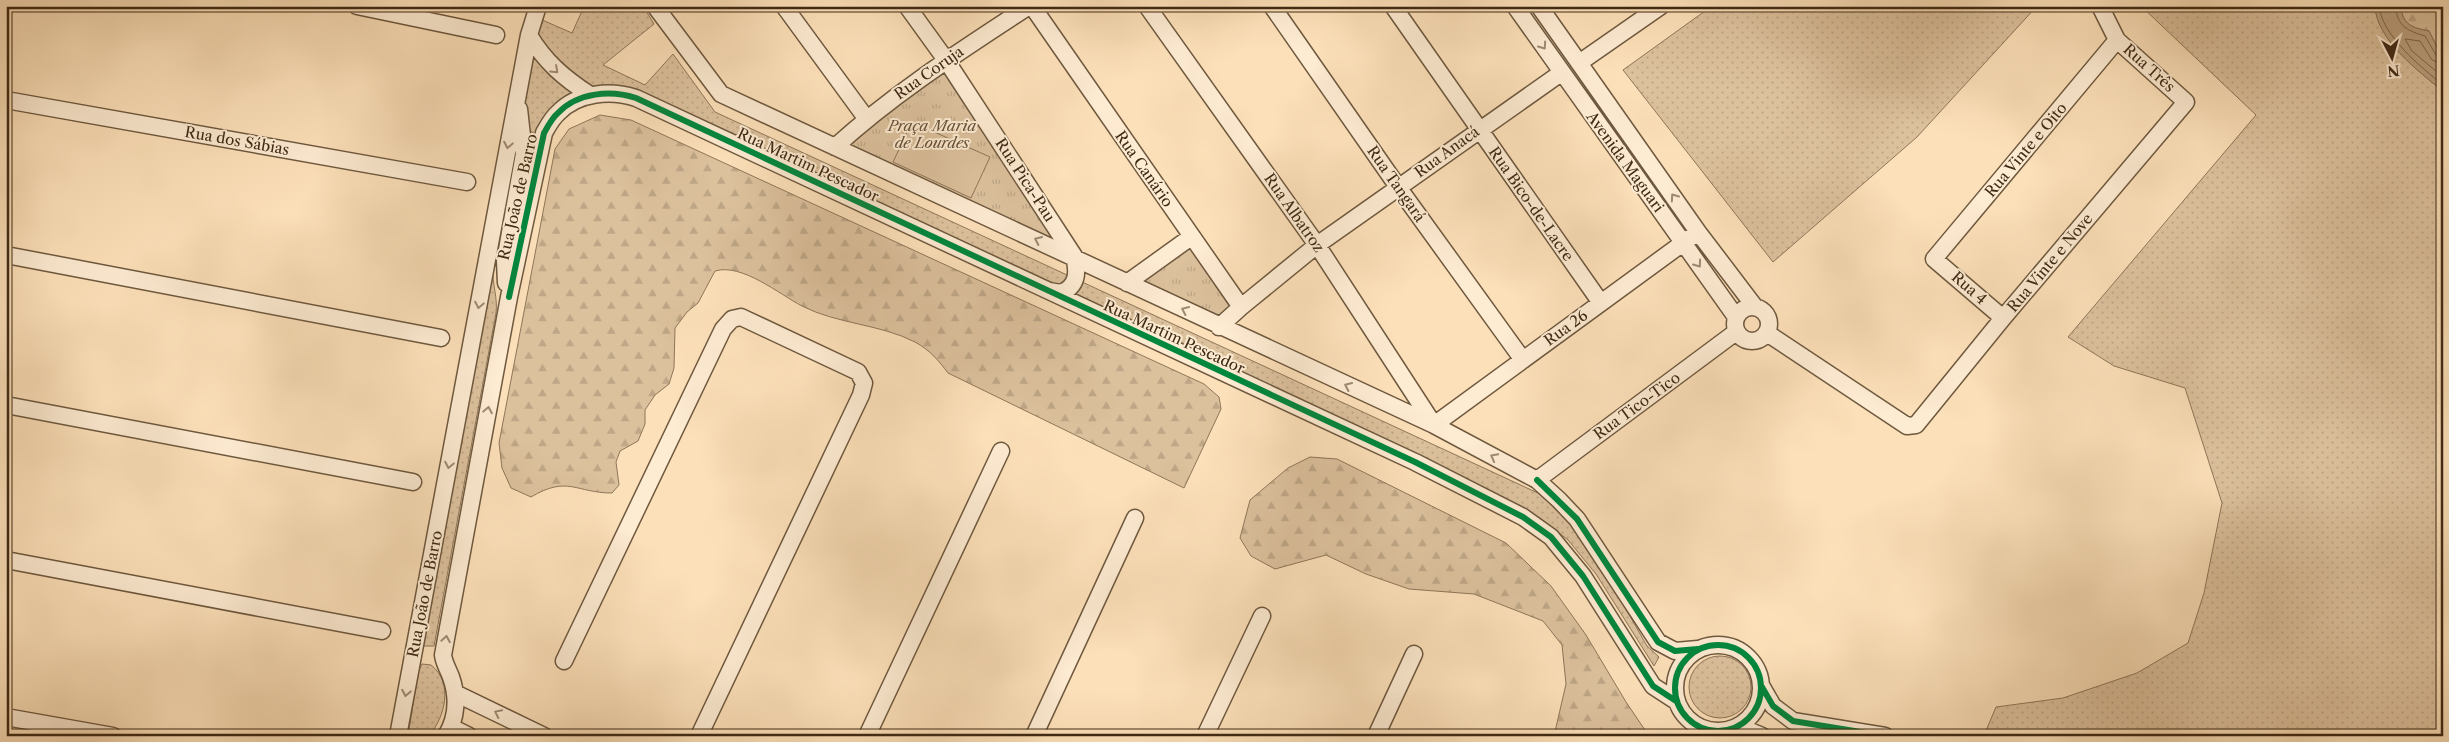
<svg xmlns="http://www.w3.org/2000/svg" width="2449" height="742" font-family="'Libre Caslon Text',serif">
	<defs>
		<pattern id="grass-dots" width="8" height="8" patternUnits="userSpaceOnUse" patternTransform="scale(1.25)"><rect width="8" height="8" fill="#dcc19d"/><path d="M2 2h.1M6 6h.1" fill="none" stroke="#bea686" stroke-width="1.8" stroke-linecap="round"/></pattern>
		<pattern id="forest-firs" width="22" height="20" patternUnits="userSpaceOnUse" patternTransform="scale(1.25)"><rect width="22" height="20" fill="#dcc19d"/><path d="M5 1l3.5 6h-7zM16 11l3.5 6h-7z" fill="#bea686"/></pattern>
		<pattern id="park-tufts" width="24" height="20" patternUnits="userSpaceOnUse" patternTransform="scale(1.25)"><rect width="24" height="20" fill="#dcc19d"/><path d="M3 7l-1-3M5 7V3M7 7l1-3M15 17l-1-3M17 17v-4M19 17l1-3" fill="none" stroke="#bea686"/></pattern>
	</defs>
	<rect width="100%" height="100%" fill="#fce0b9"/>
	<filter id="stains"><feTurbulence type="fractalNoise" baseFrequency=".004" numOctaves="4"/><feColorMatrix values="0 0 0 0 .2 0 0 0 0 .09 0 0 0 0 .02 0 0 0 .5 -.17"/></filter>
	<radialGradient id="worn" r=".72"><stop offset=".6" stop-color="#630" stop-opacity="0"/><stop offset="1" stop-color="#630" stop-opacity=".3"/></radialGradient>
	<path fill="url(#grass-dots)" stroke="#8e7659" d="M 571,6 L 643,6 L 654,24 L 603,65 L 645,85 L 673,54 L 715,112 L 1540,494 L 1579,533 L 1596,557 L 1647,646 L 1659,657 L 1654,666 L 1596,574 L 1568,540 L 1540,518 L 640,92 C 581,73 574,96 536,135 L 528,129 L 524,98 L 540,19 L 572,33 L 582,11 Z
		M 1712,6 L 2037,6 L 1917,137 L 1773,262 L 1623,70 Z
		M 2141,6 L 2375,6 C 2377,39 2419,72 2443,91 L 2443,736 L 1998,736 L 1985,733 L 1996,707 L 2063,698 L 2137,673 L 2188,643 L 2204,593 L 2222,503 L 2185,388 L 2114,366 L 2068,337 L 2256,115 Z
		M 493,268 C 492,284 498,298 496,313 L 434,646 L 420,646 Z
		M1689 687a31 31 0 1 1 62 0a31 31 0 1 1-62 0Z
		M 422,664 L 431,665 C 454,683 445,717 429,736 L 408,736 L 418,672 Z"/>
	<path fill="url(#forest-firs)" stroke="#8e7659" d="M 2401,6 L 2443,6 L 2443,52 L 2440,53 L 2429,31 C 2413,28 2402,25 2401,6 Z
		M 600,115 L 631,120 L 1204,384 L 1219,397 L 1221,409 L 1184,488 L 948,373 C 939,361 930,350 915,342 C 880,324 837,324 802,306 C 779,294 742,263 715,271 L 698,303 L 687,312 L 675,328 L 674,368 L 669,384 L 655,395 L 645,410 L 645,424 L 638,441 L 620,451 L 616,462 L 619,485 L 612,493 C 576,493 568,475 531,497 L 511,488 L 502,468 L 499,443 L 555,149 L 569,129 Z
		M 1310,457 L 1337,459 L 1506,543 L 1551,586 L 1586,635 L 1626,702 L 1649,736 L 1554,736 L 1566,684 L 1562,645 L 1543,621 L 1474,594 L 1409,589 L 1366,574 L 1326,555 L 1275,569 L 1251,556 L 1240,538 L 1250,500 L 1288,468 Z"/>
	<path fill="url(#park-tufts)" stroke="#8e7659" d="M 946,61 L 1071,254 L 837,147 Z
		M 1189,246 L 1230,307 L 1220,316 L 1139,283 Z"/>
	<path fill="#dcc19d" stroke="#8e7659" d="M 912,122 L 990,157 L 971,198 L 893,162 Z"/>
	<path fill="#bca281" stroke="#8a7256" d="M 2375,6 L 2401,6 C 2402,25 2413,28 2429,31 L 2440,53 L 2443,52 L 2443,91 C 2419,72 2376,39 2375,6 Z"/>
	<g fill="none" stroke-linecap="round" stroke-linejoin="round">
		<path stroke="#7e664b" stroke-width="1" d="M 2379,6 C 2382,36 2421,67 2443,85
			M 2396,6 C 2396,26 2408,31 2425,36 L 2436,55 L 2443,57
			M 2443,64 L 2432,60 L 2420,41 L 2405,39 L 2412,51 L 2443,77"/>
		<defs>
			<path id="minor" d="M 357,6 L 496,35
				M 655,6 L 721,94 L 1434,425 L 1537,480 L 1559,500 L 1577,519 L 1658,642 L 1675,651 L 1698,649
				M 784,6 L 866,118
				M 907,6 L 946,60 L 1074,256 C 1078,272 1078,286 1061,293 L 1049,291
				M 1032,6 L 1241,307 L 1219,327
				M 1147,6 L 1317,245 L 1434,425 L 1698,232
				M 1272,6 L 1398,187 L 1523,360
				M 1393,6 L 1601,303
				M 1515,6 L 1736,317
				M 1539,6 L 1698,232 L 1755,307
				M 529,35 C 545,62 564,78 590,95
				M 1579,63 L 1661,6
				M 6,100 L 467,182
				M 835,147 C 894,93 962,50 1029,6
				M 6,255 L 441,338
				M 506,283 L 505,261 L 524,154 L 519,109
				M 1127,283 L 1191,237
				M1735 324a17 17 0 1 1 34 0a17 17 0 1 1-34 0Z
				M 1241,307 L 1317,245 L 1561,73
				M 2003,318 L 1934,259 L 2117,40
				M 1767,333 L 1907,426 L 1916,425 L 2003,318 L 2186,102 L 2117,40 L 2100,6
				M 6,405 L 413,482
				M 1537,480 L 1736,332
				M 6,560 L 382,631
				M1675 688a43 43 0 1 1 86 0a43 43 0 1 1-86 0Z
				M 564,661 L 723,329 L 732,319 L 741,317 L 858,372 L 864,383 L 861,395 L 699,736
				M 1762,687 L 1773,706 L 1793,721 L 1885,736
				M 455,693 L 544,736
				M 6,717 L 113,736
				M 1738,726 L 1762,736
				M 451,727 L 469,736
				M 398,736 L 529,35 L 538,6
				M 446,736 C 457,718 458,697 451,677 C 448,669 444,663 443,655 L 509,297 L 544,133 C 548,126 552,118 558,113 C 578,92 611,90 636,98 L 1415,462 L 1523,517 L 1551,537 L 1583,576 L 1653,686 L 1676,701
				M 867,736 L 1001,451
				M 1034,736 L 1135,518
				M 1205,736 L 1262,616
				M 1376,736 L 1414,654"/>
		</defs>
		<use href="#minor" stroke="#6e583e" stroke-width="19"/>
		<use href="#minor" stroke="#fdebd2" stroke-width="16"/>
		<defs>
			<path id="cycleway" d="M 509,297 L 544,133 C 548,126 552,118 558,113 C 578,92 611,90 636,98 L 1415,462 L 1523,517 L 1551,537 L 1583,576 L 1653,686 L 1676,701
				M 1537,480 L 1577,519 L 1658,642 L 1675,651 L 1698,649
				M1675 688a43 43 0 1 1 86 0a43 43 0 1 1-86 0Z
				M 1762,687 L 1773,706 L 1793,721 L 1885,736"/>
		</defs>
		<use href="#cycleway" stroke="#fdebd2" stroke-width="9"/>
		<use href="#cycleway" stroke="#00873e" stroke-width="6"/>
	</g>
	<defs><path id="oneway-chevron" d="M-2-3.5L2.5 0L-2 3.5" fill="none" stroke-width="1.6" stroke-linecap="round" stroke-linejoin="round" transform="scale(1.25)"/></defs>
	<g stroke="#9e8a74">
		<use href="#oneway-chevron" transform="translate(1543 46) rotate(55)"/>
		<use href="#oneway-chevron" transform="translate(555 70) rotate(43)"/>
		<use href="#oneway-chevron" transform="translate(508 145) rotate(101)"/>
		<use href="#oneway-chevron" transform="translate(1674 197) rotate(-125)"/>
		<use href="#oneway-chevron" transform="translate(1038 240) rotate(-155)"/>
		<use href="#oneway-chevron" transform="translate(1698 264) rotate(54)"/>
		<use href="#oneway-chevron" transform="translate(479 305) rotate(101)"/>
		<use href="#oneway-chevron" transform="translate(1185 310) rotate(-155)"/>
		<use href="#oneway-chevron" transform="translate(1348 386) rotate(-155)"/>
		<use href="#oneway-chevron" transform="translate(488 410) rotate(-79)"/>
		<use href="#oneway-chevron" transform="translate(1494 457) rotate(-152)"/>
		<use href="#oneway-chevron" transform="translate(449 465) rotate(101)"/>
		<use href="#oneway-chevron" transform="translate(446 639) rotate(-80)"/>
		<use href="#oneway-chevron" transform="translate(406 693) rotate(101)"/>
		<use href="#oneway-chevron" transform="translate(498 713) rotate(-154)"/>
	</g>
	<g text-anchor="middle" stroke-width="4" stroke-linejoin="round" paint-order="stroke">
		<g font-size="15" fill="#3f2a15" stroke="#fdebd2">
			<text transform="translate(2149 68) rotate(42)" y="5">Rua Três</text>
			<text transform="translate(929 73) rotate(-35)" y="5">Rua Coruja</text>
			<text transform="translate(237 141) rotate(10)" y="5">Rua dos Sábias</text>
			<text transform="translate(2026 150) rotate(-50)" y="5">Rua Vinte e Oito</text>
			<text transform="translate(1447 152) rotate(-36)" y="5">Rua Anacá</text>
			<text transform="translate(1625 162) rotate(54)" y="5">Avenida Maguari</text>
			<text transform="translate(808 165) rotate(25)" y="5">Rua Martim Pescador</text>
			<text transform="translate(1144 169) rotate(55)" y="5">Rua Canário</text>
			<text transform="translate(1025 180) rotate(57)" y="5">Rua Pica-Pau</text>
			<text transform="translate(1396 184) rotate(55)" y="5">Rua Tangará</text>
			<text transform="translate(518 197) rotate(-77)" y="5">Rua João de Barro</text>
			<text transform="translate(1531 204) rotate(55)" y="5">Rua Bico-de-Lacre</text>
			<text transform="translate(1294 213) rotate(55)" y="5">Rua Albatroz</text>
			<text transform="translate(2050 263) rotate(-50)" y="5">Rua Vinte e Nove</text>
			<text transform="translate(1969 288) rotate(41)" y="5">Rua 4</text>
			<text transform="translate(1566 328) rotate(-36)" y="5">Rua 26</text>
			<text transform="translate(1174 337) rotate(25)" y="5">Rua Martim Pescador</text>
			<text transform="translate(1637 406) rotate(-36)" y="5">Rua Tico-Tico</text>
			<text transform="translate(425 594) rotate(-79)" y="5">Rua João de Barro</text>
		</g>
		<g font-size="15" font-style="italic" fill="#665037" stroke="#fdebd2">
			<text x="932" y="131">Praça Maria<tspan x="932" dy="17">de Lourdes</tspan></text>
		</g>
	</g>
	<rect width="2449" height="742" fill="none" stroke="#fce0b9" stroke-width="25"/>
	<rect x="8" y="8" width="2434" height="727" fill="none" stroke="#3f2a15" stroke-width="2.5"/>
	<rect x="12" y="12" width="2424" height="717" fill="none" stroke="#3f2a15"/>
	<g transform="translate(2392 58) rotate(174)" stroke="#fdebd2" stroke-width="4" paint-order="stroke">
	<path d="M0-4L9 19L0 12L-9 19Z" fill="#3f2a15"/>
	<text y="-8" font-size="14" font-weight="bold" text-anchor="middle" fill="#3f2a15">N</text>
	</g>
	<rect width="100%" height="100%" filter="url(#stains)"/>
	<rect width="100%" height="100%" fill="url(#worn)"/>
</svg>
